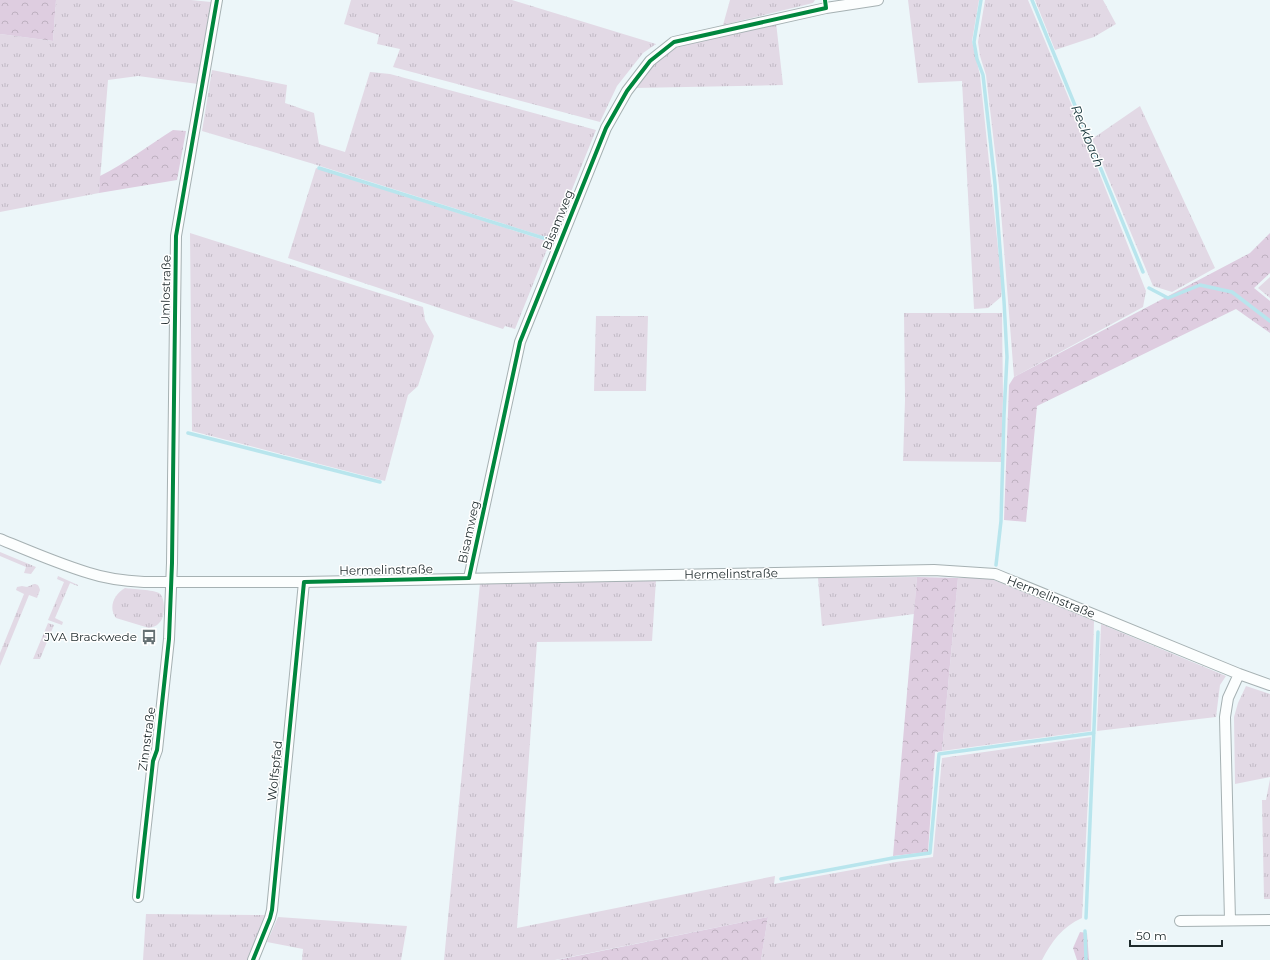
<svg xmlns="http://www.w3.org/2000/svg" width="1270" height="960" font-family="Montserrat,sans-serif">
	<defs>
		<pattern id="grass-tufts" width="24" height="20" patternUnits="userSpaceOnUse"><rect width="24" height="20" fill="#e2d9e5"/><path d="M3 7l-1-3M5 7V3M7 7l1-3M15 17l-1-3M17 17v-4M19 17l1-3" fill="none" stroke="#c1bac5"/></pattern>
		<pattern id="forest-crowns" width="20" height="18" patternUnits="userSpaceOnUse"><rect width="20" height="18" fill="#decde0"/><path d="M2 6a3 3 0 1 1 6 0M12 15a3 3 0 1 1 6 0" fill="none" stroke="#beb0c0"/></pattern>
	</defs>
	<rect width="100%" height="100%" fill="#ecf6f9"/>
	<path fill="url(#grass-tufts)" d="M 56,0 L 191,0 L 211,2 L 198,84 L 138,76 L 108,80 L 99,193 L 0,212 L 0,34 L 53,41 Z
		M 351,0 L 512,0 L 656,44 L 643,53 L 617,86 L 600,122 L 393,67 L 400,49 L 377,44 L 379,35 L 344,24 Z
		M 730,0 L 815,0 L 813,3 L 723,25 Z
		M 908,0 L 979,0 L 972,41 L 980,75 L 1002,287 L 1001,297 L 988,308 L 974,309 L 962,81 L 918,83 Z
		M 985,0 L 1028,0 L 1087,142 L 1146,291 L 1143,307 L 1014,377 L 999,186 L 986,75 L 980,56 L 978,42 Z
		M 1035,0 L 1103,0 L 1116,24 L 1094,37 L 1055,50 Z
		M 776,22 L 783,85 L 634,88 L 656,62 L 676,46 Z
		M 212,70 L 287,85 L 285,103 L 314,113 L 319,144 L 345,152 L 370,72 L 390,74 L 596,130 L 552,239 L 317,165 L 202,131 Z
		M 1140,106 L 1215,268 L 1172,292 L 1153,286 L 1092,139 Z
		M 316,168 L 550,242 L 515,329 L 505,326 L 503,329 L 288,258 Z
		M 190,233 L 423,307 L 425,320 L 434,336 L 418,386 L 408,395 L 385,481 L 192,431 Z
		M 1270,277 L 1270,298 L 1258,288 Z
		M 904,313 L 1002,313 L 1003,398 L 1001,462 L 903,461 L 905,400 Z
		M 596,316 L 648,316 L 646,391 L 594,391 Z
		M 0,552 L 36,567 L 31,574 L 24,573 L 26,567 L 0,556 Z
		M 58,576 L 78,585 L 78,586 L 70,583 L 55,618 L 63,622 L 62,625 L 48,620 L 64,582 L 57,579 Z
		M 917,577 L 914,614 L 822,626 L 818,578 Z
		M 958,578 L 989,578 L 1094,621 L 1091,731 L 942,751 Z
		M 656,580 L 652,641 L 537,642 L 517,928 L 775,876 L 774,884 L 896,862 L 933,857 L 942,758 L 1091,737 L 1082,918 C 1062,927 1052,941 1042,960 L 761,960 L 768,917 L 555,960 L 444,960 L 480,583 Z
		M 34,584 C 38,584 39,586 40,590 L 37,598 L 29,595 L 0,666 L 0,653 L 24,594 L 16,590 L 17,587 L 22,586 L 27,587 Z
		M 125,588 C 132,589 154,590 159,593 C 166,598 165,617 160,622 C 157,626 153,627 149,628 L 116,618 C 108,608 114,594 125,588 Z
		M 48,623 L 54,625 L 40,659 L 33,659 Z
		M 1101,624 L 1226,676 L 1220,685 L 1216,717 L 1097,731 Z
		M 1246,686 L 1270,694 L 1270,777 L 1235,784 L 1234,717 L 1238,703 Z
		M 1270,779 L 1270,899 L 1264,899 L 1262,800 L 1266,800 Z
		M 146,914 L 268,915 L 249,960 L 143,960 Z
		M 278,917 L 407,926 L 401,960 L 302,960 L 303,949 L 267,942 Z"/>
	<path fill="url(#forest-crowns)" d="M 0,0 L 56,0 L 53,41 L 0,34 Z
		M 173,130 L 186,131 L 177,180 L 99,193 L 100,176 C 126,163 149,145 173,130 Z
		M 1270,233 L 1270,273 L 1254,288 L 1270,301 L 1270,333 L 1236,309 L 1037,406 L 1026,522 L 1004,520 L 1009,385 L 1014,377 L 1250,253 Z
		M 917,577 L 958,578 L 942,751 L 935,752 L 928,852 L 893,856 Z
		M 768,917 L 761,960 L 557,960 Z
		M 1080,932 L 1087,933 L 1089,960 L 1077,960 L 1073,948 Z"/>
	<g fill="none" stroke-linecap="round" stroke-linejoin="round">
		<path stroke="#b8e5ed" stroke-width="3.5" d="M 981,0 L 974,42 L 977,59 L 983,75 L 995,184 L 1004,301 L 1007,357 L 1004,415 L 1001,521 L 996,565
			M 1032,0 L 1143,272
			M 319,168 L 553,241
			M 1149,288 L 1168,298 L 1200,285 L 1232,292 L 1270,321
			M 188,433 L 380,482
			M 781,879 L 893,858 L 930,853 L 939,754 L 1094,733
			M 1086,918 L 1098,632
			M 1085,931 L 1086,960"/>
		<defs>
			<path id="street" d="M 0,539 C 29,551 59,564 89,573 C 107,579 125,581 144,582 L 304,582 L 934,570 L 995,574 L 1239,674 L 1270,685
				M 469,578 L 520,342 L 606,128 L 627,91 L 650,61 L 674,42 L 826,8 L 878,0
				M 138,897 L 153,761 L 157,750 L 169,639 L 172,563 L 176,236 L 217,0
				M 1230,920 L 1225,717 L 1228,698 L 1239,674
				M 1180,921 L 1270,920
				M 253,960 L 270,918 L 272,910 L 304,582"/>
		</defs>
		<use href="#street" stroke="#a6b1b3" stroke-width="12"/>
		<use href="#street" stroke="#fcfefe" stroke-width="10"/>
		<defs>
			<path id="cycleway" d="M 138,897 L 153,761 L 157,750 L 169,639 L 172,563 L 176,236 L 217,0
				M 253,960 L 270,918 L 272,910 L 304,582 L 469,578 L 520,342 L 606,128 L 627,91 L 650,61 L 674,42 L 826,8 L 825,0"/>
		</defs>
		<use href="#cycleway" stroke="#fff" stroke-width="6"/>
		<use href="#cycleway" stroke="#00873e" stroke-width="4"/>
	</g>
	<defs>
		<symbol id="bus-bare" viewBox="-9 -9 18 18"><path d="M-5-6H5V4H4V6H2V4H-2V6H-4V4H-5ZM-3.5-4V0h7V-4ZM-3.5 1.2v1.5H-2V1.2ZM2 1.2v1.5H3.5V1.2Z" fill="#667174" stroke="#fff" stroke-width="2.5" paint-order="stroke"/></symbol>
	</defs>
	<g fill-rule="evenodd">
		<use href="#bus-bare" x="138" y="626" width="22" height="22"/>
	</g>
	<g text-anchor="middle" stroke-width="3" stroke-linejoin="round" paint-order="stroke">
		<g font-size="12" fill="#1e2a2c" stroke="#fff">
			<text transform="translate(558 220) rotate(-68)" y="4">Bisamweg</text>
			<text transform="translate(166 290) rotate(-89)" y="4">Umlostraße</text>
			<text transform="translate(469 532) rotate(-78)" y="4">Bisamweg</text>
			<text transform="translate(386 570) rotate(-1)" y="4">Hermelinstraße</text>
			<text transform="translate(731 574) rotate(-1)" y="4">Hermelinstraße</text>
			<text transform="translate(1051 597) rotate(22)" y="4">Hermelinstraße</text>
			<text transform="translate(147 739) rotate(-82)" y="4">Zinnstraße</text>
			<text transform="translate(275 771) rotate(-84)" y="4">Wolfspfad</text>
		</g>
		<g font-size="12" fill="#1e2a2c" stroke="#fff" text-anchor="end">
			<text x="137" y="641">JVA Brackwede</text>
		</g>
		<g font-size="13" font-style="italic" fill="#133237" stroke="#fff">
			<text transform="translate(1088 136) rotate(68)" y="5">Reckbach</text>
		</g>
	</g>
	<path d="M1130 940v6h92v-6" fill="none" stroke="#1e2a2c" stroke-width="2"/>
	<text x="1136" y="940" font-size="12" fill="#1e2a2c" stroke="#ffffff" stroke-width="3" paint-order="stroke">50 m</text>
</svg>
